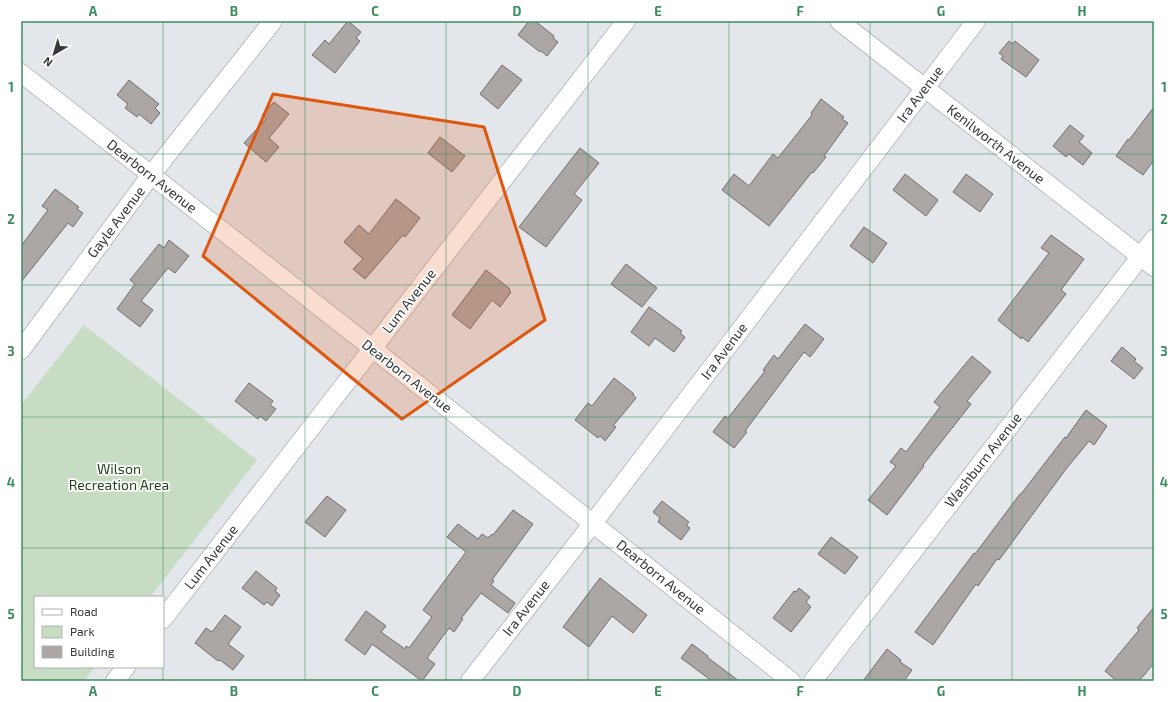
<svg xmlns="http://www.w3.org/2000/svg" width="1175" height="702" font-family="'Exo 2',sans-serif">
	<rect width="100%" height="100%" fill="#e3e7eb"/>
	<path fill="#c8dcc4" d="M 84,325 L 257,460 L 150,597 L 35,597 L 35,667 L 95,667 L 84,681 L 21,681 L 21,405 Z"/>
	<path fill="#aca7a5" stroke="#716c6a" d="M 348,21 L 361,32 L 356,38 L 360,41 L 335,73 L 312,55 L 325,40 L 329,44 Z
		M 529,21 L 535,21 L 554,36 L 553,38 L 558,42 L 547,56 L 541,51 L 540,52 L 518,35 Z
		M 1009,41 L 1013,44 L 1015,41 L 1039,60 L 1026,77 L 1001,59 L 1003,56 L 999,53 Z
		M 502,65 L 522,80 L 498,109 L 480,94 Z
		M 129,80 L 159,104 L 155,108 L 160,113 L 151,124 L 139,114 L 137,117 L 125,108 L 128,104 L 117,95 Z
		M 821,99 L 844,117 L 842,119 L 848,123 L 824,156 L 826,157 L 813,173 L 812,172 L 769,226 L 722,190 L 734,174 L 749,186 L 773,154 L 778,158 L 812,115 L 811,113 Z
		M 274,102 L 289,114 L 269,138 L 279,147 L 266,162 L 244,143 L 266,119 L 262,115 Z
		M 1154,107 L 1154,160 L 1143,175 L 1116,156 L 1128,139 L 1129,140 Z
		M 1070,125 L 1084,136 L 1079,142 L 1092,153 L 1083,165 L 1069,154 L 1066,157 L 1053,146 Z
		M 440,137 L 465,156 L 452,172 L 428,153 Z
		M 580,148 L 599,163 L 574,194 L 582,200 L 546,247 L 519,227 Z
		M 905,174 L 938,200 L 926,216 L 893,190 Z
		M 966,174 L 993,194 L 980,212 L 953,192 Z
		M 55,189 L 79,207 L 77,209 L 83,213 L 73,227 L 68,223 L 21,282 L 21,246 L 48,210 L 42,206 Z
		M 396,199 L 420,218 L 405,237 L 403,235 L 365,279 L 353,269 L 363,259 L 344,242 L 359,225 L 369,234 Z
		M 864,227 L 887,243 L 873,263 L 850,246 Z
		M 1051,235 L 1084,259 L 1061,290 L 1066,294 L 1028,342 L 1022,337 L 1021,339 L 998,320 L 1049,253 L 1041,248 Z
		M 169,240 L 189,256 L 175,273 L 168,268 L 141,301 L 153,310 L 140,327 L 117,309 L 135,284 L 130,280 L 159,244 L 164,248 Z
		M 626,264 L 657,288 L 642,307 L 611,284 Z
		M 486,270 L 510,289 L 509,290 L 511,292 L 500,307 L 492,300 L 470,329 L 452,315 Z
		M 649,307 L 682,331 L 680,333 L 685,337 L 674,352 L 655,338 L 649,346 L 631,332 Z
		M 805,324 L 824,339 L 810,357 L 804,352 L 745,431 L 747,432 L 734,448 L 713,432 L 725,416 L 728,418 L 765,371 L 763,370 L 774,355 L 778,359 Z
		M 1122,347 L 1136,359 L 1134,361 L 1143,368 L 1134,379 L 1111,361 Z
		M 972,356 L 991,372 L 967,401 L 971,404 L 923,465 L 924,466 L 887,515 L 868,500 L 896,466 L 890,462 L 901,448 L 906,452 L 940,407 L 934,402 Z
		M 614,378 L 634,394 L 633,395 L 636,398 L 613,426 L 616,427 L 605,441 L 600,436 L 598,438 L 575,420 L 588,403 L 592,406 Z
		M 249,383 L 273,401 L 270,405 L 276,409 L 266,421 L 260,416 L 258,419 L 235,401 Z
		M 1086,410 L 1107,426 L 1094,445 L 1089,441 L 1066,469 L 999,560 L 997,559 L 978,586 L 976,584 L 933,645 L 915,632 L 974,553 L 975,554 L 1020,494 L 1021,494 L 1065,437 L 1066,438 Z
		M 327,496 L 346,510 L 325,537 L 305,522 Z
		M 662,501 L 689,522 L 686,525 L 690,528 L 681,540 L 658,522 L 660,518 L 653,512 Z
		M 513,510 L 533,524 L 492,580 L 494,581 L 491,585 L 515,603 L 508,613 L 481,593 L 463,616 L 461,618 L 463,619 L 454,632 L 449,628 L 427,658 L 435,664 L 422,681 L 372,644 L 365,655 L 345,640 L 366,611 L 386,626 L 381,632 L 405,649 L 406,646 L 409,648 L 432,617 L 423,610 L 466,552 L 447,537 L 458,524 L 478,539 L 482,534 L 488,538 L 492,534 L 493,535 Z
		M 831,537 L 858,557 L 845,574 L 818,554 Z
		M 256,571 L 277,588 L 275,591 L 280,595 L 272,606 L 267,602 L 264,605 L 242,588 Z
		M 600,578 L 647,615 L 633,633 L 612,616 L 589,647 L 563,627 Z
		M 799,588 L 810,597 L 806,602 L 811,607 L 791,632 L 773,618 L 794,591 L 796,592 Z
		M 1154,607 L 1154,663 L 1139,681 L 1117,681 L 1105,671 L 1139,630 L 1137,628 Z
		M 225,615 L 241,627 L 228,644 L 244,656 L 233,670 L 220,660 L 218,661 L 195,643 L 206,628 L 212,632 Z
		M 692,644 L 708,656 L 707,657 L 739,681 L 712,681 L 681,658 Z
		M 887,649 L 901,660 L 900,662 L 912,670 L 904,681 L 863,681 Z"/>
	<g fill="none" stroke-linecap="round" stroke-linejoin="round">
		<defs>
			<path id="minor" d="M 839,21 L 1154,267
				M 21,73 L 372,348 L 791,681
				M 21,350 L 151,175 L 273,21
				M 163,619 L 626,21
				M 115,681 L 126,667
				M 470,681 L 593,523 L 976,21
				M 813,681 L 1154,239"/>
		</defs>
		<use href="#minor" stroke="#bbbec2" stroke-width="20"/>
		<use href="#minor" stroke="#fff" stroke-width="18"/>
	</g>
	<path fill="#df570e" fill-opacity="0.2" stroke="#df570e" stroke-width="3" stroke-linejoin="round" d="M 273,94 L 484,127 L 545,320 L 402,419 L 203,256 Z"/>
	<path fill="none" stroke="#3b8e60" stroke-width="1" stroke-opacity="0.55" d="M 163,21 L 163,681M 305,21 L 305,681M 446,21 L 446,681M 588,21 L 588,681M 729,21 L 729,681M 870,21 L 870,681M 1012,21 L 1012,681M 21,154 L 1154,154M 21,285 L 1154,285M 21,417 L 1154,417M 21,548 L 1154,548"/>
	<g text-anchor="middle" stroke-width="3.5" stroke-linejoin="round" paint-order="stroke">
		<g font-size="14" fill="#353638" stroke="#fff">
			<text transform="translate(920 94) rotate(-53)" y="5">Ira Avenue</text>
			<text transform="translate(996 144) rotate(38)" y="5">Kenilworth Avenue</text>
			<text transform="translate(152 176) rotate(38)" y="5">Dearborn Avenue</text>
			<text transform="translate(116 222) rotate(-53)" y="5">Gayle Avenue</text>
			<text transform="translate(409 301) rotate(-52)" y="5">Lum Avenue</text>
			<text transform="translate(724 351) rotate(-53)" y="5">Ira Avenue</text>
			<text transform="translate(407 376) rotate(38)" y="5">Dearborn Avenue</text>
			<text transform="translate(983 460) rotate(-52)" y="5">Washburn Avenue</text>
			<text transform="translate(211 557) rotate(-52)" y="5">Lum Avenue</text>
			<text transform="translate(661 577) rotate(39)" y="5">Dearborn Avenue</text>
			<text transform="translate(526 608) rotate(-52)" y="5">Ira Avenue</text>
		</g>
		<g font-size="14" fill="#25451f" stroke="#fff">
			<text x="119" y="474">Wilson<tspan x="119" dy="16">Recreation Area</tspan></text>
		</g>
	</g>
	<rect width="1175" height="702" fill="none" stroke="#ffffff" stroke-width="44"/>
	<rect x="34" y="596" width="130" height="72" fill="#ffffff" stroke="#aeafaf"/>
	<rect x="42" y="609" width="20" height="6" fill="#ffffff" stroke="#aeafaf"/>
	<text x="70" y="616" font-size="12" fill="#353638">Road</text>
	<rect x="42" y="626" width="20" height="12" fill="#c8dcc4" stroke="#aeafaf"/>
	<text x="70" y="636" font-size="12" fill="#353638">Park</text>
	<rect x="42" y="646" width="20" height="12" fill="#aca7a5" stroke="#aeafaf"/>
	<text x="70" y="656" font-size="12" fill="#353638">Building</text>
	<g transform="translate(54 54) rotate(218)" stroke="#ffffff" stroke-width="3" paint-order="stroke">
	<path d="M0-3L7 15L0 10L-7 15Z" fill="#353638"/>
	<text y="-6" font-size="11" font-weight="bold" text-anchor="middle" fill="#353638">N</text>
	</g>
	<rect x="22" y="22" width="1131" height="658" fill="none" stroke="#3b8e60" stroke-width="1.5"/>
	<g font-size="13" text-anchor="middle" font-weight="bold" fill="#3b8e60">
		<text x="93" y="16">A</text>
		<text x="234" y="16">B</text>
		<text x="375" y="16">C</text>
		<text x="517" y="16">D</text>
		<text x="658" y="16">E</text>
		<text x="800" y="16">F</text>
		<text x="941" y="16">G</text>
		<text x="1082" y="16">H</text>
		<text x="11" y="92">1</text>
		<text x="1164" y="92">1</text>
		<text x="11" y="224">2</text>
		<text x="1164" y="224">2</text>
		<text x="11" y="356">3</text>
		<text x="1164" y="356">3</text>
		<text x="11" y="487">4</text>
		<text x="1164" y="487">4</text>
		<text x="11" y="619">5</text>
		<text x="1164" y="619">5</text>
		<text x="93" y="696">A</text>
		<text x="234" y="696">B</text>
		<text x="375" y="696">C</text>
		<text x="517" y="696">D</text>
		<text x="658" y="696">E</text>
		<text x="800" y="696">F</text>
		<text x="941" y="696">G</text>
		<text x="1082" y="696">H</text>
	</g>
</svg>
